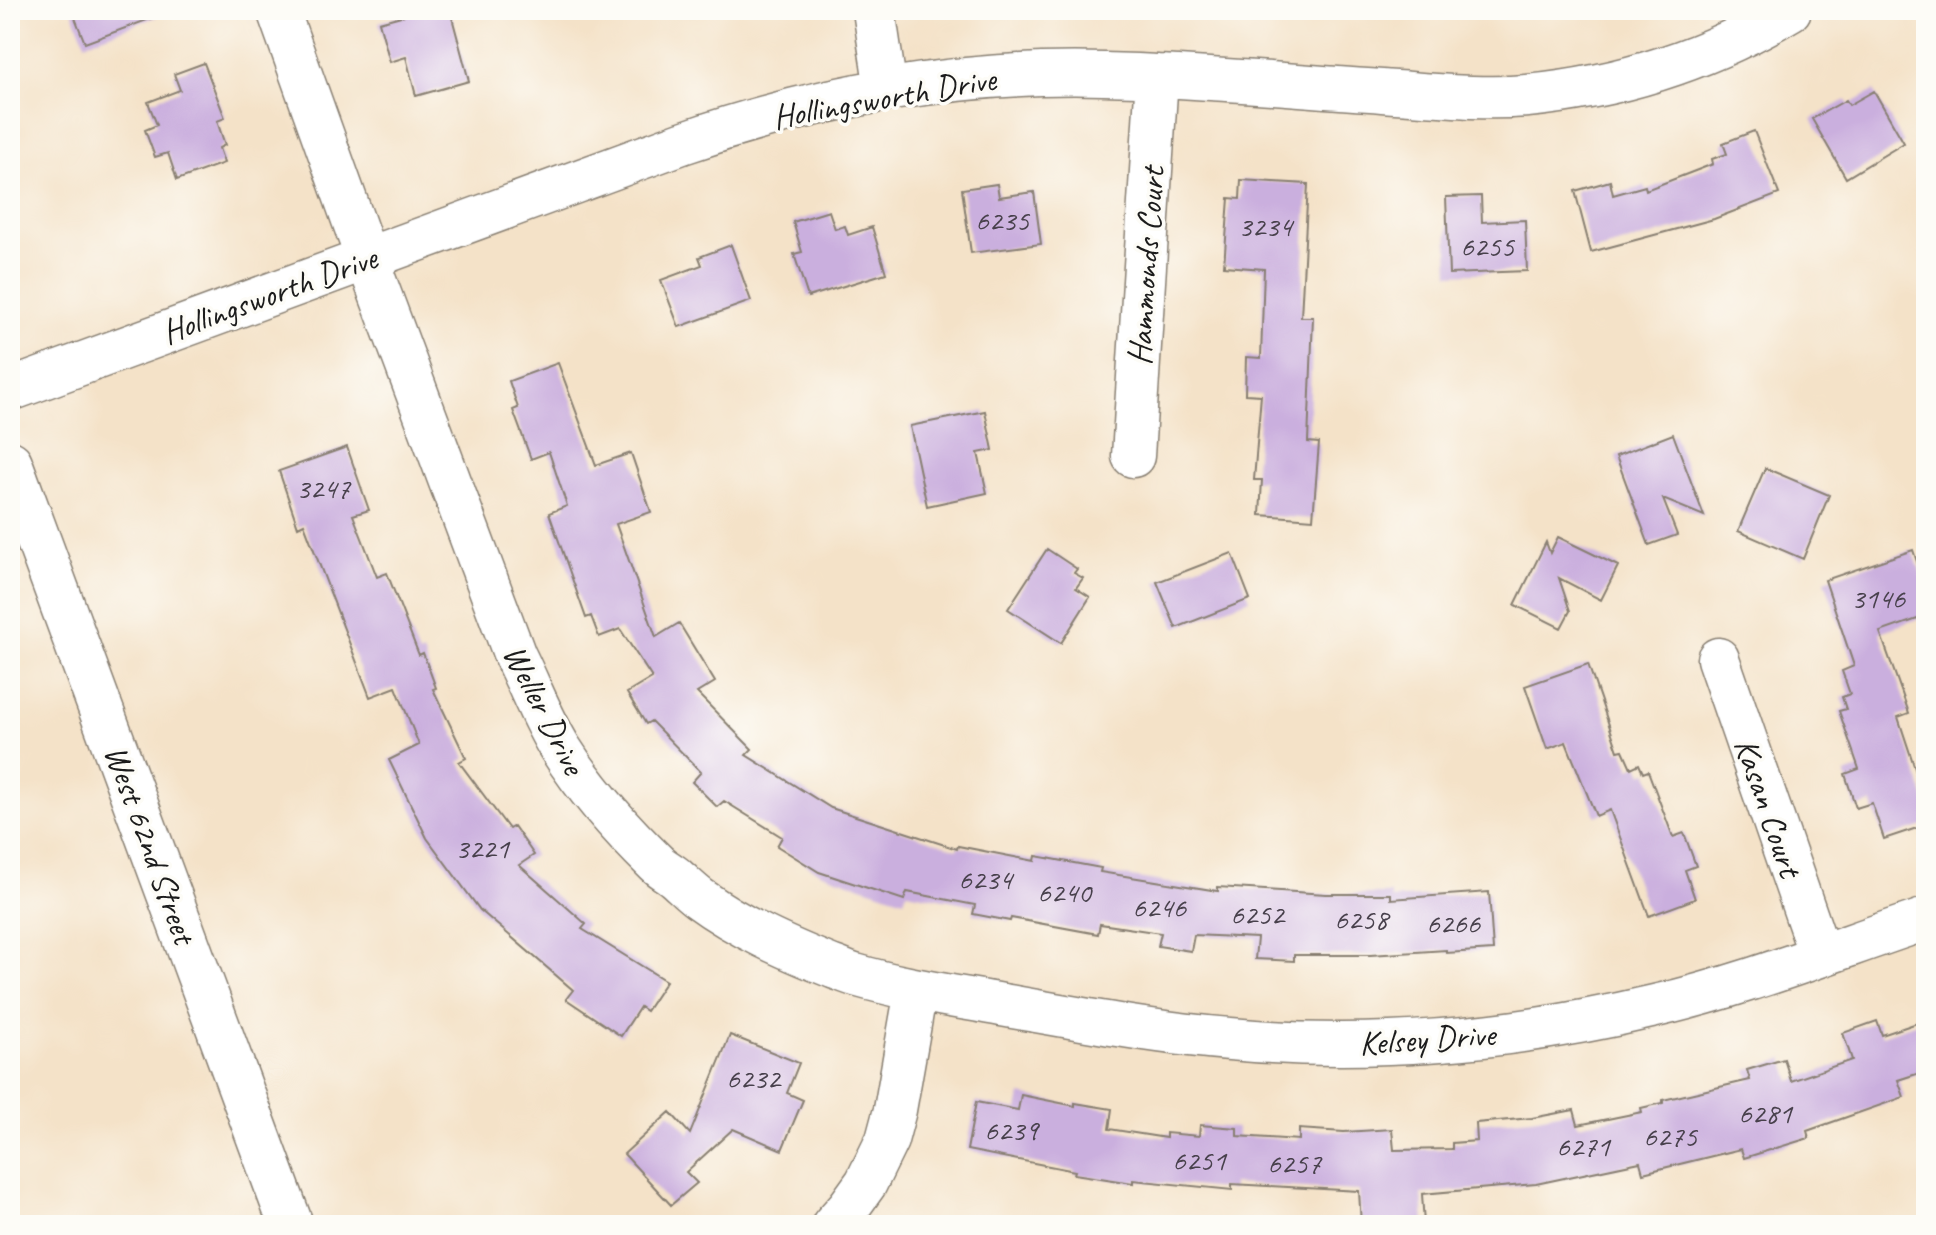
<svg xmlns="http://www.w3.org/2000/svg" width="1936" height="1235" font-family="Caveat,sans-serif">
	<rect width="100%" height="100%" fill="#fdfcf7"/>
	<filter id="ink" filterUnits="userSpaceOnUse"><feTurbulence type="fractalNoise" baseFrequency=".0125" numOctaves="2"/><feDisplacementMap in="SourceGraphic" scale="16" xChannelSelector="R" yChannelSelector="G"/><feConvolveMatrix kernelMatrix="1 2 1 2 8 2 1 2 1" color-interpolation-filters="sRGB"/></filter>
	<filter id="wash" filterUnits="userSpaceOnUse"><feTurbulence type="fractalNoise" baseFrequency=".006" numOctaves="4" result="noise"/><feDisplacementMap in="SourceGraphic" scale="32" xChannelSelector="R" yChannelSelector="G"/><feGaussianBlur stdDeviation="1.8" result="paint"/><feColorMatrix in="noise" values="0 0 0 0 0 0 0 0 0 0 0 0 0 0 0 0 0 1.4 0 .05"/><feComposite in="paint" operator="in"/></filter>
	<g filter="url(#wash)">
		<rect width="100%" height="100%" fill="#f4e2c8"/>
		<g id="blocks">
			<path fill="#caafde" d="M 72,10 L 165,10 L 166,13 L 85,43 Z
				M 423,10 L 450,10 L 469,81 L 416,96 L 406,57 L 390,62 L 379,22 Z
				M 204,63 L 225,118 L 217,121 L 225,145 L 219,148 L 224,163 L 177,180 L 168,153 L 155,157 L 145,130 L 157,125 L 148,102 L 180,90 L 174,74 Z
				M 1874,91 L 1904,143 L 1846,178 L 1812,119 L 1846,100 L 1849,105 Z
				M 1754,131 L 1779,194 L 1714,219 L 1591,252 L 1575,191 L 1610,181 L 1613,195 L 1645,186 L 1646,190 L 1713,164 L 1712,159 L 1727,154 L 1723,143 Z
				M 1241,180 L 1308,184 L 1301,317 L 1313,317 L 1308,442 L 1319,443 L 1313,519 L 1260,515 L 1262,480 L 1254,480 L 1261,395 L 1245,394 L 1246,357 L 1261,358 L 1264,269 L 1224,266 L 1229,198 L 1240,199 Z
				M 997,184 L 999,197 L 1034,192 L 1041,244 L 971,253 L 962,189 Z
				M 1481,196 L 1482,222 L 1525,220 L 1527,271 L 1449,274 L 1446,197 Z
				M 829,211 L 835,229 L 845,226 L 848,235 L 872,227 L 886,273 L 808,297 L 794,254 L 802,252 L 793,222 Z
				M 731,245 L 751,301 L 679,327 L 661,280 L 702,265 L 699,257 Z
				M 558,363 L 596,465 L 631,453 L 651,512 L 616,524 L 656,637 L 679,623 L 715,682 L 697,693 L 752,749 L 746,755 L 831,808 L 957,849 L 958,846 L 1035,861 L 1036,856 L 1101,868 L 1100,872 L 1218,891 L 1218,887 L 1326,894 L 1391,894 L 1391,899 L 1489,892 L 1493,950 L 1446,953 L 1446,950 L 1370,955 L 1294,955 L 1294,961 L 1255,959 L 1257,938 L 1194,935 L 1191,951 L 1158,946 L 1161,933 L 1100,924 L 1098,934 L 1011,918 L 1010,921 L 973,914 L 975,905 L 907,892 L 904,900 L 819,872 L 777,846 L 782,837 L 724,801 L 717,807 L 692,782 L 701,772 L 651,721 L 646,724 L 627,693 L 652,678 L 620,629 L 599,637 L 591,616 L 586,618 L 549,513 L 567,506 L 549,452 L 531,459 L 513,410 L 518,408 L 509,381 Z
				M 985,411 L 993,450 L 978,453 L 987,493 L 927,506 L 910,426 Z
				M 1673,434 L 1704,516 L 1663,499 L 1677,535 L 1649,545 L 1616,456 Z
				M 347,447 L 369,510 L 353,515 L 377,577 L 387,573 L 419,655 L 423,653 L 436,688 L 433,689 L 466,758 L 459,762 L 509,829 L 514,826 L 534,855 L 519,865 L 586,924 L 582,929 L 666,981 L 646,1011 L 640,1007 L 621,1036 L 566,999 L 573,990 L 480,910 L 427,838 L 389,760 L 419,745 L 396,687 L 370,697 L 304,524 L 298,527 L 279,471 Z
				M 1765,468 L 1829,495 L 1803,559 L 1738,531 Z
				M 1558,537 L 1618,566 L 1601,600 L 1559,578 L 1570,611 L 1561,628 L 1515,605 L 1546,542 L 1550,553 Z
				M 1047,549 L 1077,569 L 1074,573 L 1083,578 L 1076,588 L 1090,597 L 1061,643 L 1008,609 Z
				M 1913,550 L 1926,588 L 1926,616 L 1880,632 L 1909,713 L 1898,717 L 1926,802 L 1926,825 L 1884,839 L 1872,803 L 1856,808 L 1845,774 L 1859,769 L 1839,711 L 1846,709 L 1842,697 L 1850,694 L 1842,671 L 1854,666 L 1825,580 Z
				M 1232,553 L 1250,599 L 1176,628 L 1157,582 Z
				M 1588,664 L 1618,751 L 1623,750 L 1631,768 L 1639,764 L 1643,773 L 1648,771 L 1673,837 L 1684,833 L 1696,866 L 1685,870 L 1695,899 L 1649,916 L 1610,810 L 1596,816 L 1566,742 L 1547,749 L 1525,686 Z
				M 1926,1020 L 1926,1071 L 1898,1080 L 1904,1097 L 1807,1131 L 1809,1138 L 1744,1158 L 1741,1149 L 1643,1173 L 1640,1162 L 1536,1184 L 1422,1194 L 1424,1224 L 1361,1225 L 1359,1191 L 1232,1184 L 1232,1190 L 1133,1180 L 1133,1183 L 1074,1174 L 1075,1171 L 967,1150 L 976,1102 L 1018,1110 L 1021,1095 L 1075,1106 L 1075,1103 L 1112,1109 L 1109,1129 L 1166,1138 L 1166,1133 L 1199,1136 L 1200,1125 L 1237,1128 L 1237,1136 L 1299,1140 L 1299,1129 L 1344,1132 L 1392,1129 L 1394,1150 L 1452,1149 L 1452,1143 L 1477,1141 L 1476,1123 L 1532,1118 L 1574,1110 L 1578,1125 L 1642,1112 L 1641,1108 L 1663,1103 L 1663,1100 L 1750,1080 L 1747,1070 L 1784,1059 L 1791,1081 L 1852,1060 L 1843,1033 L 1877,1021 L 1882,1035 Z
				M 730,1035 L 799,1063 L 787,1093 L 803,1100 L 782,1150 L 733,1129 L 686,1172 L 697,1183 L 671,1205 L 624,1154 L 670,1112 L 690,1134 Z"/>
		</g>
	</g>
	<g filter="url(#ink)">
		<use href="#blocks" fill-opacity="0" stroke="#887f72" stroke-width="2"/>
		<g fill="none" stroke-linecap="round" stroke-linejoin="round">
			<defs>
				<path id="minor" d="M 278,10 L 367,259 L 515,656 C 530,686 542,719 560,748 C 587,791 620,828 656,863 C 662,869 669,872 675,877 C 683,884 691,892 699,898 C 740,928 786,948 833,967 C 840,969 847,973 855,975 C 903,989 953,996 1002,1005 C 1078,1018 1153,1033 1230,1039 C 1372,1052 1516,1039 1655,1006 C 1747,985 1836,949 1926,919
					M 874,10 L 886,90
					M 10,390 L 682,143 C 817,96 960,70 1104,74 C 1197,76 1290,85 1382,91 C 1430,94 1479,100 1527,96 C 1620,87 1710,58 1790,10
					M 1133,456 L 1157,76
					M 1718,659 L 1820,955
					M 833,1225 L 848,1208 L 866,1183 L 887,1140 L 895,1110 L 916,990"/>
				<path id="tertiary" d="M 10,463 L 291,1225"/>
			</defs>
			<use href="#minor" stroke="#887f72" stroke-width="45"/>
			<use href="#tertiary" stroke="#887f72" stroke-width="47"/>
			<use href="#minor" stroke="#fff" stroke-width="42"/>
			<use href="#tertiary" stroke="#fff" stroke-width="44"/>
		</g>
	</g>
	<g text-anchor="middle" stroke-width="7" stroke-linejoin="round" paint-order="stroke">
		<g font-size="30" fill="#48414c">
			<text x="1002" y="230">6235</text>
			<text x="1265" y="236">3234</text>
			<text x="1487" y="256">6255</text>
			<text x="323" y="498">3247</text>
			<text x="1878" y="608">3146</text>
			<text x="482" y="858">3221</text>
			<text x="985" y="889">6234</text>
			<text x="1064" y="902">6240</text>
			<text x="1159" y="917">6246</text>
			<text x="1257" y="924">6252</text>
			<text x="1361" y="929">6258</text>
			<text x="1453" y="933">6266</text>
			<text x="753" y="1088">6232</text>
			<text x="1765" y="1123">6281</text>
			<text x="1011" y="1140">6239</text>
			<text x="1670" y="1146">6275</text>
			<text x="1583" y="1156">6271</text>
			<text x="1199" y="1170">6251</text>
			<text x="1294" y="1173">6257</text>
		</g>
		<g font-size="34" fill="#1c1c1c" stroke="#fdfcf7">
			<text transform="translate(884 97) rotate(-10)" y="12">Hollingsworth Drive</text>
			<text transform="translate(1145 266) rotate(-86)" y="12">Hammonds Court</text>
			<text transform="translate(269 294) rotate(-20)" y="12">Hollingsworth Drive</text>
			<text transform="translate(545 709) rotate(63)" y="12">Weller Drive</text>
			<text transform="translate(1769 807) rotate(71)" y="12">Kasan Court</text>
			<text transform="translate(151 844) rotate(70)" y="12">West 62nd Street</text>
			<text transform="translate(1427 1038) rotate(-4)" y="12">Kelsey Drive</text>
		</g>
	</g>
	<rect width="1936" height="1235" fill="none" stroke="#fdfcf7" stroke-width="40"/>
</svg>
